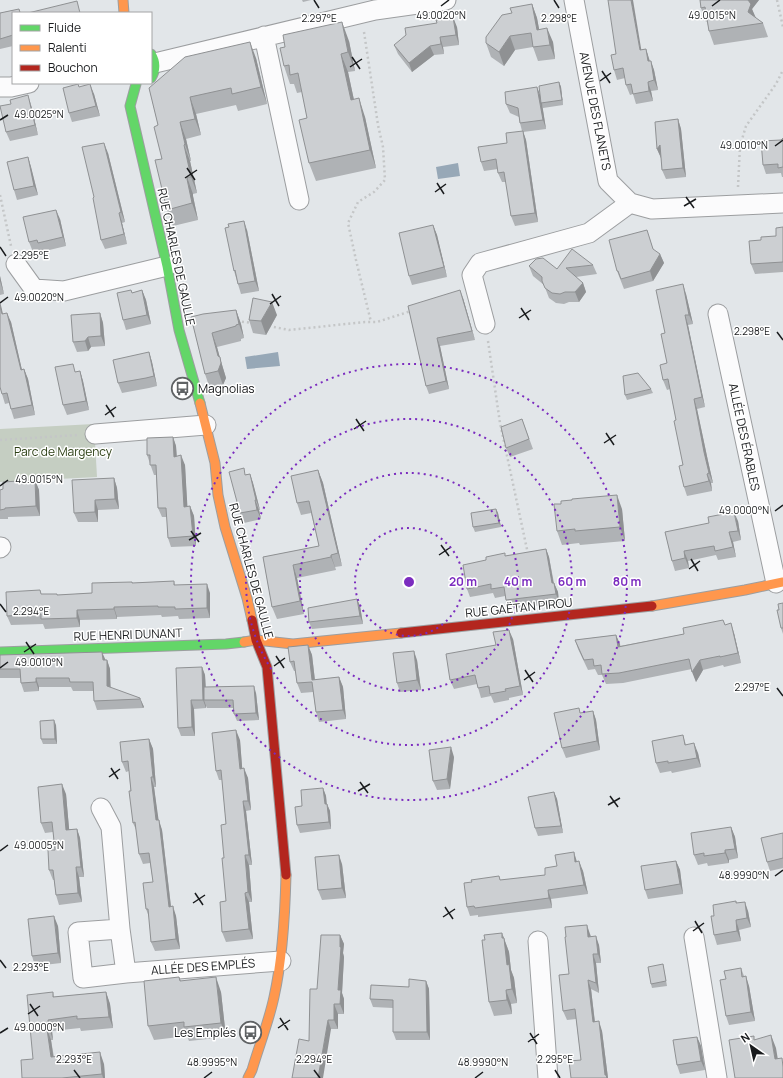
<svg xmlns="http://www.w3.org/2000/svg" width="783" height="1078" font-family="Manrope,sans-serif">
	<rect width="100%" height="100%" fill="#e2e6e9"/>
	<path fill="#c5cec2" d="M 94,424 L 97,477 L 0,482 L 0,429 Z"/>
	<path fill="#97a8b7" d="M 458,163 L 460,176 L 438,179 L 436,167 Z
		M 278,352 L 280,366 L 247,369 L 245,357 Z"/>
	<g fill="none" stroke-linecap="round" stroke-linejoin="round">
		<defs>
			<path id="street" d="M 574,0 L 608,181 L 630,203 L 652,209 L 783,203
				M 264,36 L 299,200
				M 155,63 L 375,10 L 446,0
				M 0,87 L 11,87 L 29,83
				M 16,264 L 34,289 L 64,291 L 167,266
				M 718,314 L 776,583
				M 485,324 L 472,275 L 480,263 L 589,233 L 630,203
				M 95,434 L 206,425
				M 0,548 L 1,547
				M 101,808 L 111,827 L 120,929 L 126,973 L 281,961
				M 120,929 L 78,932 L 83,978 L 126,973
				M 694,937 L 717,1078
				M 538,941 L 548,1078"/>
			<path id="fast" d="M 151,54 C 156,62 156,70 151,78
				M 136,84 L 130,106 L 167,266 L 179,330 L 200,403
				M 0,652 L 226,644 L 244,642"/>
			<path id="slow" d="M 123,0 L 124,13
				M 200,403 L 215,463 L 218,495 L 225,527 L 247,598 L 252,620
				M 652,606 L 745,590 L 783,582
				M 244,642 L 256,640 L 293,644 L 401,633
				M 248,1078 L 252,1070 C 259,1046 269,1021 274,997 C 283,957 285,915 286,875"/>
			<path id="jam" d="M 252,620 L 256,640 L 267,667 L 286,875
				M 401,633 L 652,606"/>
		</defs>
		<use href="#street" stroke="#9c9ea0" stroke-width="21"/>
		<use href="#fast" stroke="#9c9ea0" stroke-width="11"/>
		<use href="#slow" stroke="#9c9ea0" stroke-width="11"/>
		<use href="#jam" stroke="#9c9ea0" stroke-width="11"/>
		<path stroke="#c4c6c7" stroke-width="2.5" stroke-dasharray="2 3" stroke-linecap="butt" d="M 777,0 L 783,27
			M 364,32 L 378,125 L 383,147 L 385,180 L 374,192 L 358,202 L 348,223 L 356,260 L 371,322
			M 738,187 L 740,146 L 746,126 L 776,84 L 783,70
			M 0,195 L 11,246
			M 237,321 L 252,323
			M 269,326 L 289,330 L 365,322 L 377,322 L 411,311
			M 488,341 L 500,423 L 528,554
			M 0,440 L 78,435"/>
		<use href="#street" stroke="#fbfbfc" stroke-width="19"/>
		<use href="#fast" stroke="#63d668" stroke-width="9"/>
		<use href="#slow" stroke="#ff974d" stroke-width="9"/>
		<use href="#jam" stroke="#b3261e" stroke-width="9"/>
	</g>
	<path fill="#afb2b5" d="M 302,0 L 311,0 L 303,2 Z
		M 700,0 L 759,0 L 752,9 L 755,18 L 763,23 L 768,37 L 714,45 L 709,31 L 707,21 L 706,22 L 701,8 Z
		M 532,4 L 537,18 L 539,30 L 553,42 L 555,59 L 538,61 L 533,47 L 515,50 L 504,66 L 491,57 L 486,43 L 512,13 Z
		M 19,9 L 21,13 L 13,13 L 13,46 L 0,49 L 0,13 Z
		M 457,27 L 459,45 L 443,47 L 444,54 L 434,55 L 412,72 L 398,54 L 394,45 Z
		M 349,41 L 355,71 L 348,72 L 354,100 L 365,117 L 376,168 L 316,181 L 309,163 L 307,118 L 302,92 L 297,93 L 294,84 L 290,84 L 284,66 Z
		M 646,49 L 650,61 L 654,70 L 658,90 L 651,91 L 653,101 L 636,104 L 633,94 L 630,95 L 626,85 L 625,78 L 617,80 L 614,70 L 641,50 Z
		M 256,58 L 267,104 L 238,111 L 236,105 L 196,114 L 201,135 L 186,139 L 191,161 L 190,161 L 197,193 L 193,194 L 193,196 L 198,220 L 173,226 L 167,210 L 158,125 L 149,88 Z
		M 559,82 L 561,87 L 563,105 L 543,108 L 542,105 L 546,129 L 523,132 L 526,140 L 538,222 L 515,226 L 511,216 L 506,182 L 502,182 L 498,173 L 498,169 L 484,171 L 481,162 L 507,143 L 522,131 L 520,123 L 519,117 L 510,113 L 506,104 L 540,95 Z
		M 79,87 L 94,94 L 100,116 L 72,122 L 69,113 Z
		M 31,105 L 38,135 L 10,141 L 6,132 Z
		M 678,119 L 681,129 L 686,177 L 666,179 L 662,170 L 661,158 L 657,149 Z
		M 783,138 L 783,177 L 782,177 L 781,173 L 766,174 L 763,165 Z
		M 108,153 L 125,222 L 122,223 L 127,244 L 105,249 L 101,240 L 94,197 Z
		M 28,157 L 31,167 L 38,195 L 17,200 L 14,190 Z
		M 60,219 L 66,246 L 41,252 L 41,250 L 33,252 L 29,242 Z
		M 433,225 L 437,235 L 447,277 L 412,285 L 409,276 Z
		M 783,227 L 783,272 L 755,274 L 751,264 L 761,240 L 776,236 Z
		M 247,230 L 259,291 L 241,294 L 234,271 Z
		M 650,239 L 653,250 L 660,254 L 664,263 L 653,281 L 624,289 L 617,271 Z
		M 593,265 L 597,274 L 576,277 L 583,283 L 586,292 L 579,302 L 569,302 L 564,304 L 556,303 L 549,298 L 544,285 L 533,276 L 529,266 L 557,269 Z
		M 0,276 L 4,294 L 0,295 Z
		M 142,290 L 146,300 L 151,324 L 126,330 L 123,320 L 132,293 Z
		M 686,294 L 693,324 L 688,325 L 705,407 L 697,409 L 708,461 L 713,483 L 711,483 L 712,491 L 687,496 L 684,487 L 683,465 L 676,420 L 670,389 L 667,390 L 663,380 L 667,363 L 665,333 Z
		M 463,298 L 475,340 L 440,346 L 449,389 L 429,394 L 426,386 L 408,306 Z
		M 236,310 L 241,324 L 244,338 L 241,339 L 241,341 L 217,347 L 220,358 L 226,378 L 223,385 L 210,389 L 205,374 L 191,317 Z
		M 100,313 L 103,323 L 105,346 L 91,347 L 88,351 L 77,352 L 73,342 Z
		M 3,314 L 11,322 L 22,370 L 24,369 L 28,379 L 35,415 L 14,419 L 9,403 L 5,404 L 2,394 Z
		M 277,315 L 266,335 L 253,333 L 249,320 Z
		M 149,352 L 152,362 L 157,386 L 149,388 L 122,393 L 118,383 Z
		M 80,371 L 83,381 L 89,410 L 67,415 L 63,405 L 76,372 Z
		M 651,389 L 653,393 L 627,400 L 625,395 Z
		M 522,419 L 533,449 L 510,457 L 506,448 Z
		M 173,437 L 176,446 L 177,456 L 185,465 L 187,506 L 190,506 L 194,516 L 196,546 L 171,547 L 168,538 L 167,517 L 162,517 L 158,508 L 156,475 L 154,475 L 147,455 Z
		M 318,470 L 323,483 L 342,566 L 335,567 L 336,570 L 297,578 L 304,614 L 277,619 L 272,607 L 263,557 L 319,546 L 311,513 L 301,515 L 297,503 Z
		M 246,474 L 250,474 L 253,483 L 260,510 L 259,510 L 261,519 L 244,523 L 240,513 Z
		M 114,478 L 117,488 L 119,509 L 98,510 L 98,522 L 78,522 L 74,513 Z
		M 35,480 L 39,490 L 40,516 L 8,517 L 8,519 L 0,519 L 0,490 L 3,489 Z
		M 496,509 L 498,513 L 501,527 L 475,532 L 473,527 Z
		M 622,509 L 625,541 L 580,545 L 579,543 L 562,545 L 557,531 Z
		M 738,521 L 741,540 L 733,542 L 736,557 L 718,560 L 716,555 L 688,561 L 689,568 L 675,571 L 672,561 L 665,532 Z
		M 546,549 L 549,557 L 554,583 L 558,592 L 559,603 L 509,609 L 506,600 L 505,596 L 495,598 L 493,593 L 470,597 L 467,589 L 486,560 L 506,556 Z
		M 174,581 L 175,585 L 210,593 L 210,618 L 179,619 L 178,616 L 162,617 L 161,615 L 117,617 L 117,619 L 80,620 L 80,627 L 45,629 L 43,624 L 11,625 L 7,616 L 42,594 L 58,595 L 92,593 L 132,582 L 133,583 Z
		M 357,599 L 360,606 L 363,624 L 312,629 L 309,622 Z
		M 783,603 L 783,634 L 781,628 L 779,610 Z
		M 723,620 L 725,625 L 734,633 L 741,663 L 724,667 L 723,665 L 703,670 L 696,682 L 692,669 L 623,683 L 606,684 L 602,675 L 598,675 L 595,669 L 588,670 L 578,649 L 575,640 L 616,635 L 620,646 L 684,634 Z
		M 513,639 L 523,695 L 509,698 L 509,700 L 494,703 L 491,696 L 481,698 L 477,684 L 454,689 L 450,680 L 496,645 Z
		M 308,645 L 312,655 L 315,680 L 339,677 L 343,687 L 346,719 L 319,722 L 316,712 L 313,692 L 301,693 L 297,683 L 296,671 L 294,671 L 290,662 Z
		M 0,655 L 107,660 L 110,669 L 110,688 L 140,698 L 144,707 L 143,708 L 97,710 L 94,701 L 94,691 L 73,691 L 71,687 L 39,687 L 39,691 L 24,692 L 21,683 L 20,678 L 0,678 Z
		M 417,660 L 421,690 L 400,692 L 397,683 Z
		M 202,667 L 205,675 L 206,687 L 256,693 L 259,720 L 237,721 L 234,714 L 233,708 L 207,708 L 206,706 L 206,708 L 194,709 L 195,736 L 181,736 L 178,728 Z
		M 593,711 L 596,720 L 600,750 L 566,758 L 562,748 Z
		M 56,725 L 57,744 L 43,744 L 41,739 Z
		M 683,735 L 686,745 L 698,753 L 701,767 L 672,773 L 671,771 L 660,773 L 656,763 Z
		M 149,739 L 153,749 L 156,787 L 154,787 L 158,820 L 162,830 L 171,906 L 176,916 L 180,949 L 155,951 L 151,942 L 149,917 L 146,909 L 153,882 L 150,863 L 143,864 L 139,854 L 137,832 L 133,823 L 129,771 L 126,772 L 122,762 Z
		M 240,740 L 242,768 L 248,778 L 251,810 L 246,811 L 252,865 L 249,865 L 252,902 L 249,902 L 253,939 L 226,942 L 222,932 L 226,901 L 224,858 L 226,824 L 222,780 L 219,780 L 216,771 Z
		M 454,757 L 450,789 L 437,790 L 433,781 Z
		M 323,788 L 326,796 L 327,804 L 330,811 L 331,829 L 300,833 L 297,825 L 302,806 Z
		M 554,792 L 557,799 L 563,833 L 538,836 L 535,828 Z
		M 66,794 L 69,829 L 77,829 L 80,838 L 84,877 L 79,877 L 82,902 L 59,905 L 56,895 L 54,880 L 53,880 L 49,870 L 55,850 L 53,832 L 45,833 L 41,823 Z
		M 731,827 L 735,837 L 738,858 L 729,860 L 729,863 L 708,866 L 707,863 L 698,865 L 694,855 Z
		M 783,833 L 783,868 L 770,871 L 767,862 Z
		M 676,861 L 680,870 L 683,894 L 648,899 L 645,890 Z
		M 577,862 L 583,871 L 588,894 L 551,899 L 552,908 L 478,917 L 478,915 L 470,916 L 467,907 L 501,880 L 545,875 L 557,866 Z
		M 342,864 L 346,898 L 322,900 L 318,890 Z
		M 736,901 L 737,903 L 748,911 L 751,927 L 739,930 L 741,941 L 717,945 L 714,935 L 714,916 Z
		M 58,926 L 61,963 L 35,966 L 32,956 Z
		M 502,933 L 509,952 L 511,970 L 514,978 L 517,1003 L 511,1004 L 512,1014 L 494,1016 L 489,1002 L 485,940 Z
		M 590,934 L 591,936 L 599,945 L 601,963 L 596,963 L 599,993 L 591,989 L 595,1022 L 602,1031 L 608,1078 L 571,1078 L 581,1060 L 576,1019 L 567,1020 L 563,1011 Z
		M 340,935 L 344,944 L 343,953 L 344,957 L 342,993 L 344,999 L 344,1014 L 338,1014 L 338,1029 L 331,1029 L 309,1041 L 317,989 Z
		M 663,964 L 664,969 L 667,986 L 652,988 L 651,984 Z
		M 741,968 L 744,976 L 749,986 L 755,1021 L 729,1025 L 726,1016 L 726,979 Z
		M 179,977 L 181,981 L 221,992 L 226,1037 L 189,1041 L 187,1036 L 154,1040 L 148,1026 Z
		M 426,981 L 429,989 L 430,1040 L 396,1040 L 393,1032 L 393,1008 L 373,1007 L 370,999 Z
		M 53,992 L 54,997 L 106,992 L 110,1004 L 113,1028 L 81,1031 L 80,1028 L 52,1031 L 53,1040 L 51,1040 L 54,1057 L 104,1064 L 105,1078 L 22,1078 L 33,1059 Z
		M 697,1037 L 701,1046 L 705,1070 L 680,1074 L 677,1065 Z"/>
	<path fill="#8f9193" d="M 631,0 L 633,0 L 643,60 L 640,50 Z
		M 747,0 L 759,0 L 752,9 L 756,18 L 748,12 Z
		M 532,4 L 537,18 L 542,44 L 537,30 Z
		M 453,17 L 457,27 L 459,45 L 456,35 Z
		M 342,22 L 349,41 L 355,71 L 348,52 Z
		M 547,28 L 553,42 L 555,59 L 550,45 Z
		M 510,36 L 515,50 L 504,66 L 499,52 Z
		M 440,37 L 443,47 L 444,54 L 441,44 Z
		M 250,42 L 256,58 L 267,104 L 261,87 Z
		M 430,46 L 434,55 L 412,72 L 409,63 Z
		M 646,49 L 649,59 L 651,71 L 648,61 Z
		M 341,54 L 348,72 L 358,119 L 351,100 Z
		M 651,61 L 654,70 L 658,90 L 654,80 Z
		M 559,82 L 561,87 L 563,105 L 562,100 Z
		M 648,82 L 651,91 L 653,101 L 649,91 Z
		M 90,84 L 94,94 L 100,116 L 96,106 Z
		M 537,87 L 541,97 L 546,129 L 543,120 Z
		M 28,95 L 31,105 L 38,135 L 35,125 Z
		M 190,97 L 196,114 L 201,135 L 195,119 Z
		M 359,98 L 365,117 L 376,168 L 370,150 Z
		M 678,119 L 681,129 L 686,177 L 683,168 Z
		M 180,122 L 186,139 L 191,161 L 185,144 Z
		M 523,131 L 526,140 L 538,222 L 535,213 Z
		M 104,143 L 108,153 L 125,222 L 121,212 Z
		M 184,145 L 190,161 L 197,193 L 191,177 Z
		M 660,145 L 664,155 L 661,158 L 657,149 Z
		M 28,157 L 31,167 L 38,195 L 34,186 Z
		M 187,177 L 193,194 L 193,196 L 198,220 L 192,203 L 187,179 Z
		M 56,210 L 60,219 L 66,246 L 63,237 Z
		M 119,213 L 122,223 L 127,244 L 124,234 Z
		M 244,221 L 247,230 L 259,291 L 255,281 Z
		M 433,225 L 437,235 L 447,277 L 444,267 Z
		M 660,254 L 664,263 L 653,281 L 650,271 Z
		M 0,276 L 4,294 L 0,281 Z
		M 583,283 L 586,292 L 579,302 L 575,292 Z
		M 683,284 L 686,294 L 693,324 L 689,315 Z
		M 142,290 L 146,300 L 151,324 L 147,315 Z
		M 460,290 L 463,298 L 475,340 L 472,331 Z
		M 0,301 L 5,323 L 2,314 L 0,306 Z
		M 272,302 L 277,315 L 266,335 L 261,321 Z
		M 236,310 L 241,324 L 244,338 L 239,324 Z
		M 7,313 L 11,322 L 24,379 L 21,370 Z
		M 100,313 L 103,323 L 105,346 L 101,336 Z
		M 685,315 L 688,325 L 705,407 L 702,397 Z
		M 212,333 L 217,347 L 220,358 L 226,378 L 223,385 L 218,371 L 218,356 Z
		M 88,337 L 91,347 L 88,351 L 85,341 Z
		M 437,338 L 440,346 L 449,389 L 446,381 Z
		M 149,352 L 152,362 L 157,386 L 154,376 Z
		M 24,369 L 28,379 L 35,415 L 32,405 Z
		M 80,371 L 83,381 L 89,410 L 86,401 Z
		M 694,399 L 697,409 L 708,461 L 713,483 L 709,473 L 704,452 Z
		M 173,437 L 176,446 L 177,466 L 174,457 Z
		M 181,455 L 185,465 L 188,516 L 184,507 Z
		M 318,470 L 323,483 L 342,566 L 338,553 Z
		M 250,474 L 253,483 L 260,510 L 256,500 Z
		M 707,474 L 711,483 L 712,491 L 709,481 Z
		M 114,478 L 117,488 L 119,509 L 115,499 Z
		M 35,480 L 39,490 L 40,516 L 36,506 Z
		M 617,495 L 622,509 L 625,541 L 620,527 Z
		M 95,500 L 98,510 L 98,522 L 95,512 Z
		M 255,500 L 259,510 L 261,519 L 257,510 Z
		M 190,506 L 194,516 L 196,546 L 193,536 Z
		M 496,509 L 498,513 L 501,527 L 499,523 Z
		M 734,512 L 738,521 L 741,540 L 738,531 Z
		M 729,532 L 733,542 L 736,557 L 733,547 Z
		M 546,549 L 549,557 L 555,592 L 552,583 Z
		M 684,551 L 688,561 L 689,568 L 685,558 Z
		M 331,555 L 336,570 L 331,557 Z
		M 293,565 L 297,578 L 304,614 L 300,601 Z
		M 554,583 L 558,592 L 559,603 L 556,594 Z
		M 207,584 L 210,593 L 210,618 L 207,608 Z
		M 357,599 L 360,606 L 363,624 L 360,616 Z
		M 114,607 L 117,617 L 117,619 L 114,609 Z
		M 77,610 L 80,620 L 80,627 L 77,618 Z
		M 731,623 L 734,633 L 741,663 L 738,653 Z
		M 509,630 L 513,639 L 523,695 L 520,686 Z
		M 616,635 L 620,644 L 622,656 L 618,647 Z
		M 308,645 L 312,655 L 316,690 L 312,680 Z
		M 414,651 L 417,660 L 421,690 L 417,680 Z
		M 102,652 L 106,661 L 103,660 Z
		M 107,660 L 110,669 L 111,696 L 107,686 Z
		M 700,660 L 703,670 L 696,682 L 692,672 Z
		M 202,667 L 205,675 L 206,700 L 204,700 L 206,706 L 206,708 L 203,700 Z
		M 339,677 L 343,687 L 346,719 L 343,710 Z
		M 36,678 L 39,687 L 39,691 L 36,682 Z
		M 254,686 L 256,693 L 259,720 L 256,713 Z
		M 140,698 L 144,707 L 143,708 L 140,699 Z
		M 191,700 L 194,709 L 195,736 L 192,727 Z
		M 593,711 L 596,720 L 600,750 L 597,741 Z
		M 54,720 L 56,725 L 57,744 L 55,739 Z
		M 236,730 L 240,740 L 243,778 L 240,769 Z
		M 149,739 L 153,749 L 156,787 L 153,777 Z
		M 694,743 L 698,753 L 701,767 L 697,758 Z
		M 451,747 L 454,757 L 450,789 L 447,779 Z
		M 244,768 L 248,778 L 251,810 L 248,801 Z
		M 151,777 L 154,787 L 160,830 L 156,820 Z
		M 62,784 L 66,794 L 70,839 L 66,830 Z
		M 323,788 L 326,796 L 327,811 L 325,804 Z
		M 554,792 L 557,799 L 563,833 L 561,826 Z
		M 243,801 L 246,811 L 252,865 L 249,855 Z
		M 327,804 L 330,811 L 331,829 L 329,822 Z
		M 159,820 L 162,830 L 172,916 L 169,907 Z
		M 731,827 L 735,837 L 738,858 L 735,849 Z
		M 77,829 L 80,838 L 84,877 L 81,867 Z
		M 725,850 L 729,860 L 729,863 L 725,853 Z
		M 574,852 L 577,862 L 575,862 Z
		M 245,855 L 249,865 L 252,902 L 248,892 Z
		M 339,855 L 342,864 L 346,898 L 342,888 Z
		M 579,861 L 583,871 L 588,894 L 584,885 Z
		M 676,861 L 680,870 L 683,894 L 680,884 Z
		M 76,867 L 79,877 L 82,902 L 78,893 Z
		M 548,890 L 551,899 L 552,908 L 549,898 Z
		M 245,893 L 249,902 L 253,939 L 249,929 Z
		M 745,902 L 748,911 L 751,927 L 747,918 Z
		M 173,906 L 176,916 L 180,949 L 176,939 Z
		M 54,916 L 58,926 L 61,963 L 58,953 Z
		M 736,920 L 739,930 L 741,941 L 737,931 Z
		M 587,925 L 590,934 L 592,946 L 588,937 Z
		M 502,933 L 509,952 L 511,970 L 514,978 L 517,1003 L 512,989 L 507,965 Z
		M 340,935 L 344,944 L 343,953 L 344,957 L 342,993 L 344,999 L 344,1014 L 340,1004 L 338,990 Z
		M 596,936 L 599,945 L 601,963 L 598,954 Z
		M 593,954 L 596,963 L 599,993 L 596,983 Z
		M 746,976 L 749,986 L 755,1021 L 751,1012 Z
		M 216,977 L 221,992 L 226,1037 L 221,1023 Z
		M 588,980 L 591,989 L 596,1032 L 593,1022 Z
		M 426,981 L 429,989 L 430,1040 L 427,1032 Z
		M 506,990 L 511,1004 L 512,1014 L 507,1000 Z
		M 106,992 L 110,1004 L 113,1028 L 109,1017 Z
		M 334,1004 L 338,1014 L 338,1029 L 334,1020 Z
		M 48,1020 L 52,1031 L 53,1040 L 49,1028 Z
		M 328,1020 L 331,1029 L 323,1078 L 318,1078 Z
		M 599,1021 L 602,1031 L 608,1078 L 606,1078 L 605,1075 Z
		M 47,1029 L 51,1040 L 55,1069 L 51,1057 Z
		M 771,1035 L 776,1048 L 780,1072 L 775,1059 Z
		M 697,1037 L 701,1046 L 705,1070 L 701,1061 Z
		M 100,1052 L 104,1064 L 105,1078 L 103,1078 L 102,1074 Z"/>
	<path fill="#cccfd2" stroke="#8f9193" d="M 608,0 L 631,0 L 640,50 L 646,49 L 648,61 L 651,61 L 654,80 L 648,82 L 649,91 L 633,94 L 631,84 L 626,85 L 623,68 L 614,70 L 611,55 L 616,54 Z
		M 700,0 L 748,0 L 751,4 L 748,12 L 763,23 L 709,31 L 705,7 L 701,8 Z
		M 77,1 L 80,13 L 28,13 Z
		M 532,4 L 537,30 L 547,28 L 550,45 L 533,47 L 531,33 L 510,36 L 499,52 L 486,43 L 486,37 L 502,15 L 512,13 L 510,8 Z
		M 19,9 L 20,13 L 13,13 L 13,35 L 0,39 L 0,13 Z
		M 453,17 L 456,35 L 440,37 L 441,44 L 430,46 L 409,63 L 394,45 L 406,35 L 405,28 L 437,23 L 436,20 Z
		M 342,22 L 348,52 L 341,54 L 351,100 L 359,98 L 370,150 L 309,163 L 299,120 L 307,118 L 298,73 L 290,75 L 289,65 L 284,66 L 280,48 L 285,47 L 283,35 Z
		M 250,42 L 261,87 L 232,94 L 231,88 L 190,97 L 195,119 L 180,122 L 185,144 L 184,145 L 191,177 L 187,177 L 187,179 L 192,203 L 167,210 L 155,160 L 162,159 L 154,127 L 158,125 L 149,88 L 185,57 Z
		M 559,82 L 562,100 L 541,103 L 539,86 Z
		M 78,84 L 79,87 L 90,84 L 96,106 L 69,113 L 63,88 Z
		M 537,87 L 543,120 L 520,123 L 518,108 L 506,104 L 505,92 Z
		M 28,95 L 35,125 L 6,132 L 0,106 L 11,104 L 10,100 Z
		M 678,119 L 683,168 L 662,170 L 660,145 L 657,149 L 655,122 Z
		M 523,131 L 535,213 L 511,216 L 504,172 L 498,173 L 496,159 L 481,162 L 478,147 L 507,143 L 506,133 Z
		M 783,138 L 783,167 L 778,168 L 778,164 L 763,165 L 761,141 L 781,140 Z
		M 104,143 L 121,212 L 119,213 L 124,234 L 101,240 L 93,198 L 94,197 L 82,147 Z
		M 28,157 L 34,186 L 14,190 L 7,162 Z
		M 56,210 L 63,237 L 38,243 L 37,240 L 29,242 L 23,217 Z
		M 244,221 L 255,281 L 238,284 L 235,270 L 234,271 L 225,228 L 229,227 L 228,224 Z
		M 433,225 L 444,267 L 409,276 L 399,233 Z
		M 783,227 L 783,262 L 751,264 L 749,241 L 761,240 L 761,237 L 776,236 L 776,228 Z
		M 647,230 L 653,249 L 660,254 L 650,271 L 621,279 L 618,271 L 617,271 L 609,240 Z
		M 572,249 L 593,265 L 566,268 L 583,283 L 575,292 L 565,292 L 560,294 L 552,293 L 545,288 L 542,281 L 542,277 L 529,266 L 536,259 L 543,258 L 557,269 Z
		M 683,284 L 689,315 L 685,315 L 702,397 L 694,399 L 704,452 L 709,473 L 707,474 L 709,481 L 684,487 L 679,466 L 683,465 L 674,421 L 676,420 L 668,379 L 663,380 L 660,365 L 667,363 L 661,334 L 665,333 L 656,290 Z
		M 131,290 L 132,293 L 142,290 L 147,315 L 123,320 L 117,293 Z
		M 460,290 L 472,331 L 437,338 L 446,381 L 426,386 L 408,306 Z
		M 253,298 L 272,302 L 261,321 L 249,320 Z
		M 0,306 L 2,314 L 7,313 L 21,370 L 24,369 L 32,405 L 11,409 L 7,393 L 2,394 L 0,387 Z
		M 236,310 L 239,324 L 236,325 L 236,326 L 212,333 L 218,356 L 220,357 L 221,363 L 218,371 L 205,374 L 191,317 L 203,314 Z
		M 100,313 L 101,336 L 88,337 L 85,341 L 73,342 L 71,315 Z
		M 149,352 L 154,376 L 146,378 L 118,383 L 113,360 Z
		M 73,364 L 75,372 L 80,371 L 86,401 L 63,405 L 55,367 Z
		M 638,373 L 651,389 L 625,395 L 623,376 Z
		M 522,419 L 529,439 L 506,448 L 501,427 Z
		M 173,437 L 174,457 L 181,455 L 184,507 L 190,506 L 193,536 L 168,538 L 166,508 L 158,508 L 156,465 L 150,465 L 150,455 L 147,455 L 147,438 Z
		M 244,468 L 245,475 L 250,474 L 256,500 L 255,500 L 257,510 L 240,513 L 229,472 Z
		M 318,470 L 338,553 L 331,555 L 331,557 L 293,565 L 300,601 L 272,607 L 263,557 L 319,546 L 309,501 L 297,503 L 291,476 Z
		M 114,478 L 115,499 L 95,500 L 95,512 L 74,513 L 72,480 Z
		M 35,480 L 36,506 L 5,508 L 5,509 L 0,510 L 0,490 L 3,489 L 3,482 Z
		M 617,495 L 620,527 L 575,531 L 575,529 L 557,531 L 554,504 L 561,504 L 561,501 L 572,500 L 572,499 Z
		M 496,509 L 499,523 L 473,527 L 471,513 Z
		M 734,512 L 738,531 L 729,532 L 733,547 L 715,551 L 714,546 L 684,551 L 685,558 L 672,561 L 665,532 L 709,523 L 708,517 Z
		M 546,549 L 552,583 L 554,583 L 556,594 L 506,600 L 504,587 L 491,589 L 491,584 L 467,589 L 463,565 L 486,560 L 486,557 L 505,553 L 505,556 Z
		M 174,581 L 174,585 L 207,584 L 207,608 L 175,609 L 175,607 L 158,607 L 158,606 L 114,607 L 114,609 L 77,610 L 77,618 L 41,619 L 41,614 L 7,616 L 6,592 L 40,590 L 41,594 L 57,594 L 57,595 L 92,593 L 92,583 L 132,582 L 132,583 Z
		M 357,599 L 360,616 L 309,622 L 308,608 Z
		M 783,603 L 783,628 L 781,628 L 777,610 L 779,610 L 778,604 Z
		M 723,620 L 725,625 L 731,623 L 738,653 L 720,657 L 720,656 L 700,660 L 692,672 L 689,659 L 619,673 L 602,674 L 601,665 L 594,666 L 593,659 L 584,660 L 575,640 L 616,635 L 618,647 L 684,634 L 683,628 Z
		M 509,630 L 520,686 L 505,689 L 506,691 L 490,694 L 489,686 L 478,688 L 475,675 L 450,680 L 446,654 L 496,645 L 493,632 Z
		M 308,645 L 312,680 L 339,677 L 343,710 L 316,712 L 312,682 L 297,683 L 294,661 L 290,662 L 288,647 Z
		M 414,651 L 417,680 L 397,683 L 393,653 Z
		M 102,652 L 103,660 L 107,660 L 107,686 L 140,698 L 140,699 L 94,701 L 93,682 L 70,682 L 69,678 L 36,678 L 36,682 L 21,683 L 20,669 L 0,669 L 0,655 Z
		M 202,667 L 203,700 L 191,700 L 192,727 L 178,728 L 176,668 Z
		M 254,686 L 256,713 L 234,714 L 233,700 L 204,700 L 204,687 Z
		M 579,708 L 580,713 L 593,711 L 597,741 L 562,748 L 554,713 Z
		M 54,720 L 55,739 L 41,739 L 40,721 Z
		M 236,730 L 240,769 L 244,768 L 248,801 L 243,801 L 249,855 L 245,855 L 248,892 L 245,893 L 249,929 L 222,932 L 220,902 L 226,901 L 222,858 L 224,858 L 221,825 L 226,824 L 221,770 L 216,771 L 212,733 Z
		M 683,735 L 685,745 L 694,743 L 697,758 L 668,763 L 668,761 L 656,763 L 652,741 Z
		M 149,739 L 153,777 L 151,777 L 156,820 L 159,820 L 169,907 L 173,906 L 176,939 L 151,942 L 148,909 L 146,909 L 143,883 L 153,882 L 149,853 L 139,854 L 135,822 L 133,823 L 129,791 L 131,791 L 128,761 L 122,762 L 120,742 Z
		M 451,747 L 447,779 L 433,781 L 429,750 Z
		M 62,784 L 66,830 L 77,829 L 81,867 L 76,867 L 78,893 L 56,895 L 53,870 L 49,870 L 48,850 L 55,850 L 52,822 L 41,823 L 38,787 Z
		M 323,788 L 325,804 L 327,804 L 329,822 L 297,825 L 295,807 L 302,806 L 301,790 Z
		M 554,792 L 561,826 L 535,828 L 528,797 Z
		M 731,827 L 735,849 L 725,850 L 725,853 L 704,856 L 704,853 L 694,855 L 691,833 Z
		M 783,833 L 783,858 L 767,862 L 761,838 Z
		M 574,852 L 575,862 L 579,861 L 584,885 L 548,890 L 549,898 L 475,908 L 474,906 L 467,907 L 464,883 L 472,882 L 471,880 L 499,876 L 500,880 L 545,875 L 545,868 L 557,866 L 555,855 Z
		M 339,855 L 342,888 L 318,890 L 315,857 Z
		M 676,861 L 680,884 L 645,890 L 641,866 Z
		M 736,901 L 736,903 L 745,902 L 747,918 L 736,920 L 737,931 L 714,935 L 711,916 L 714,916 L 713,905 Z
		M 54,916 L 58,953 L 32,956 L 28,919 Z
		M 587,925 L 588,937 L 596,936 L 598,954 L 593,954 L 596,983 L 588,980 L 593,1022 L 599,1021 L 605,1075 L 606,1075 L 607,1078 L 571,1078 L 569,1061 L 581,1060 L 575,1009 L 563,1011 L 559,975 L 569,974 L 565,937 L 566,937 L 565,927 Z
		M 502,933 L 502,938 L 504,938 L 507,965 L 509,964 L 512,989 L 506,990 L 507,1000 L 489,1002 L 482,940 L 485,940 L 484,935 Z
		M 321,935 L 340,935 L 340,947 L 341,947 L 338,990 L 341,990 L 340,1004 L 334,1004 L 334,1020 L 328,1020 L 318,1078 L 292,1078 L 299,1039 L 309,1041 L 310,989 L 317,989 Z
		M 663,964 L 666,981 L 651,984 L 648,967 Z
		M 741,968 L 742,977 L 746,976 L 751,1012 L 726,1016 L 720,980 L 726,979 L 724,971 Z
		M 179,977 L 180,981 L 216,977 L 221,1023 L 184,1027 L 184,1022 L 148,1026 L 144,981 Z
		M 409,979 L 426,981 L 427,1032 L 393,1032 L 393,1000 L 370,999 L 371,985 L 409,987 Z
		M 53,992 L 53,997 L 106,992 L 109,1017 L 77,1019 L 77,1016 L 48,1020 L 49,1028 L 47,1029 L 51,1057 L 100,1052 L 102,1074 L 62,1078 L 22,1078 L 21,1060 L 33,1059 L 27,995 Z
		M 771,1035 L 775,1059 L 782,1058 L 783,1067 L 783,1078 L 735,1078 L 729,1040 L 754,1036 L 754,1040 Z
		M 697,1037 L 701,1061 L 677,1065 L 673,1040 Z"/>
	<path fill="none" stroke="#191b1d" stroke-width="1.5" d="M 314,0 L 319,8M 554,0 L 559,8M 441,6 L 449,0M 712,6 L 720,0M 352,57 L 360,69M 350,67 L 362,59M 602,71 L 610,83M 600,81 L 611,73M 0,120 L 8,115M 775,146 L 783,140M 187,168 L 195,180M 185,178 L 197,170M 437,183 L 444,194M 435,192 L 446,184M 686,197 L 694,208M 684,206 L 696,199M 0,247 L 6,256M 272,294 L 279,306M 0,303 L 8,297M 270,304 L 281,296M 521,308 L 529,320M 519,318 L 531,310M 777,332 L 783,340M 106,405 L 114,417M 105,415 L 116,407M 356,419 L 364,431M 354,429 L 366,421M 606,433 L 614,445M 604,443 L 616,435M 0,486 L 8,480M 775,511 L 783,505M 191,531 L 199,542M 189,540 L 201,533M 441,545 L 449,556M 439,555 L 451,547M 691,559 L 698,571M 689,569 L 700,561M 0,604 L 6,612M 26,642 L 34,654M 24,652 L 36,644M 276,656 L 284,668M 274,666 L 285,658M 0,668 L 8,662M 525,670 L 533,682M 524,680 L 535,672M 777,688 L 783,696M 111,768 L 118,779M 109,777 L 120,769M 360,782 L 368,793M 358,791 L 370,784M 610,796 L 618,807M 608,805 L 620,798M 0,851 L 8,845M 775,876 L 783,870M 195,893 L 203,905M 193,903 L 205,895M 445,907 L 453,919M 443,917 L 455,909M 695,921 L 702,933M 693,931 L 704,923M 0,960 L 6,968M 30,1004 L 38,1016M 28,1014 L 40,1006M 280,1018 L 288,1030M 278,1028 L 290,1020M 0,1033 L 8,1028M 530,1033 L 537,1044M 528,1042 L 539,1034M 74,1070 L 80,1078M 314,1070 L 320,1078M 555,1070 L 560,1078M 204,1078 L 212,1072M 475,1078 L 483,1072"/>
	<g fill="none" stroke="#7b2cbf" stroke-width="2" stroke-dasharray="2 4">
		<circle cx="409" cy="582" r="54"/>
		<circle cx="409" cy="582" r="109"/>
		<circle cx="409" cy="582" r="163"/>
		<circle cx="409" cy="582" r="218"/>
	</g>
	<defs>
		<symbol id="bus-ring" viewBox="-11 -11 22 22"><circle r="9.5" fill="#fff" stroke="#5f6264" stroke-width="1.5"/><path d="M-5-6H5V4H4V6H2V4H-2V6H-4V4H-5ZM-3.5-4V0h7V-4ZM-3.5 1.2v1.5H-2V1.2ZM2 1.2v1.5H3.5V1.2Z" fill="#5f6264"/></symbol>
	</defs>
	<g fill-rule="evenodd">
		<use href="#bus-ring" x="170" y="376" width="25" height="25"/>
		<use href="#bus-ring" x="238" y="1020" width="25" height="25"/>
	</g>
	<g text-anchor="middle" stroke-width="3" stroke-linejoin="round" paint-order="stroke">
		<g font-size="12" fill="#191b1d" stroke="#fff">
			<text transform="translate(595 111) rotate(79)" y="4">AVENUE DES FLANETS</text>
			<text transform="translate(176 257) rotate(78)" y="4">RUE CHARLES DE GAULLE</text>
			<text transform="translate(744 437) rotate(78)" y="4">ALLÉE DES ÉRABLES</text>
			<text transform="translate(251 571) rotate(75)" y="4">RUE CHARLES DE GAULLE</text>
			<text transform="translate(519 608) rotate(-6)" y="4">RUE GAËTAN PIROU</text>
			<text transform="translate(128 635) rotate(-2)" y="4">RUE HENRI DUNANT</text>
			<text transform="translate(203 967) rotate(-4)" y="4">ALLÉE DES EMPLÉS</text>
		</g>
		<g font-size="12" fill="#191b1d" stroke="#fff" text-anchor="start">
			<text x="198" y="393">Magnolias</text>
			<text x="236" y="1037" text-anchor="end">Les Emplés</text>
		</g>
		<g font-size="12" fill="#2c3f15" stroke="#fff">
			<text x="63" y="456">Parc de Margency</text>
		</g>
	</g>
	<g font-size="10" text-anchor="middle" fill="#191b1d" stroke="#fff" stroke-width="3" stroke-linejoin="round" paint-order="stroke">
		<text x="441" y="19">49.0020°N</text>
		<text x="712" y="19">49.0015°N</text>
		<text x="319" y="22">2.297°E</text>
		<text x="559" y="22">2.298°E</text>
		<text x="39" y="118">49.0025°N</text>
		<text x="744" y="149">49.0010°N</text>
		<text x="31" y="259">2.295°E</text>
		<text x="39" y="301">49.0020°N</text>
		<text x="752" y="335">2.298°E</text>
		<text x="39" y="483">49.0015°N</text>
		<text x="744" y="514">49.0000°N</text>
		<text x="31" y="615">2.294°E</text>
		<text x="39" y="666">49.0010°N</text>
		<text x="752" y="691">2.297°E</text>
		<text x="39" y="849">49.0005°N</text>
		<text x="744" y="879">48.9990°N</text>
		<text x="31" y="971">2.293°E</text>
		<text x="39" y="1031">49.0000°N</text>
		<text x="74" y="1063">2.293°E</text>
		<text x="314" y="1063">2.294°E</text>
		<text x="555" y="1063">2.295°E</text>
		<text x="212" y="1066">48.9995°N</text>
		<text x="483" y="1066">48.9990°N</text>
	</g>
	<circle cx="409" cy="582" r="6" fill="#7b2cbf" stroke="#fff" stroke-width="2"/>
	<g font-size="12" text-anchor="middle" font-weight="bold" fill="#7b2cbf" stroke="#fff" stroke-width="3" stroke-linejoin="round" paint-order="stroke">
		<text x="463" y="586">20 m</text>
		<text x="518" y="586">40 m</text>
		<text x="572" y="586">60 m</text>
		<text x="627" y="586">80 m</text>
	</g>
	<rect x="12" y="12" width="140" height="72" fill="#ffffff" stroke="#a3a4a5"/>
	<rect x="20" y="25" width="20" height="6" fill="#63d668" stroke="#a3a4a5"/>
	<text x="48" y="32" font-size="12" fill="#191b1d">Fluide</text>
	<rect x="20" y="45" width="20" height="6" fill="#ff974d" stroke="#a3a4a5"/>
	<text x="48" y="52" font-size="12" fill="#191b1d">Ralenti</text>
	<rect x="20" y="65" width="20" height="6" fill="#b3261e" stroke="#a3a4a5"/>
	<text x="48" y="72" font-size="12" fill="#191b1d">Bouchon</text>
	<g transform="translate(751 1046) rotate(326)" stroke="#ffffff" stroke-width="3" paint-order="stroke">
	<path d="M0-3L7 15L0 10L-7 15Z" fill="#191b1d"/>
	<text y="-6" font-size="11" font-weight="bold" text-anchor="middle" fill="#191b1d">N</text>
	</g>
</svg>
